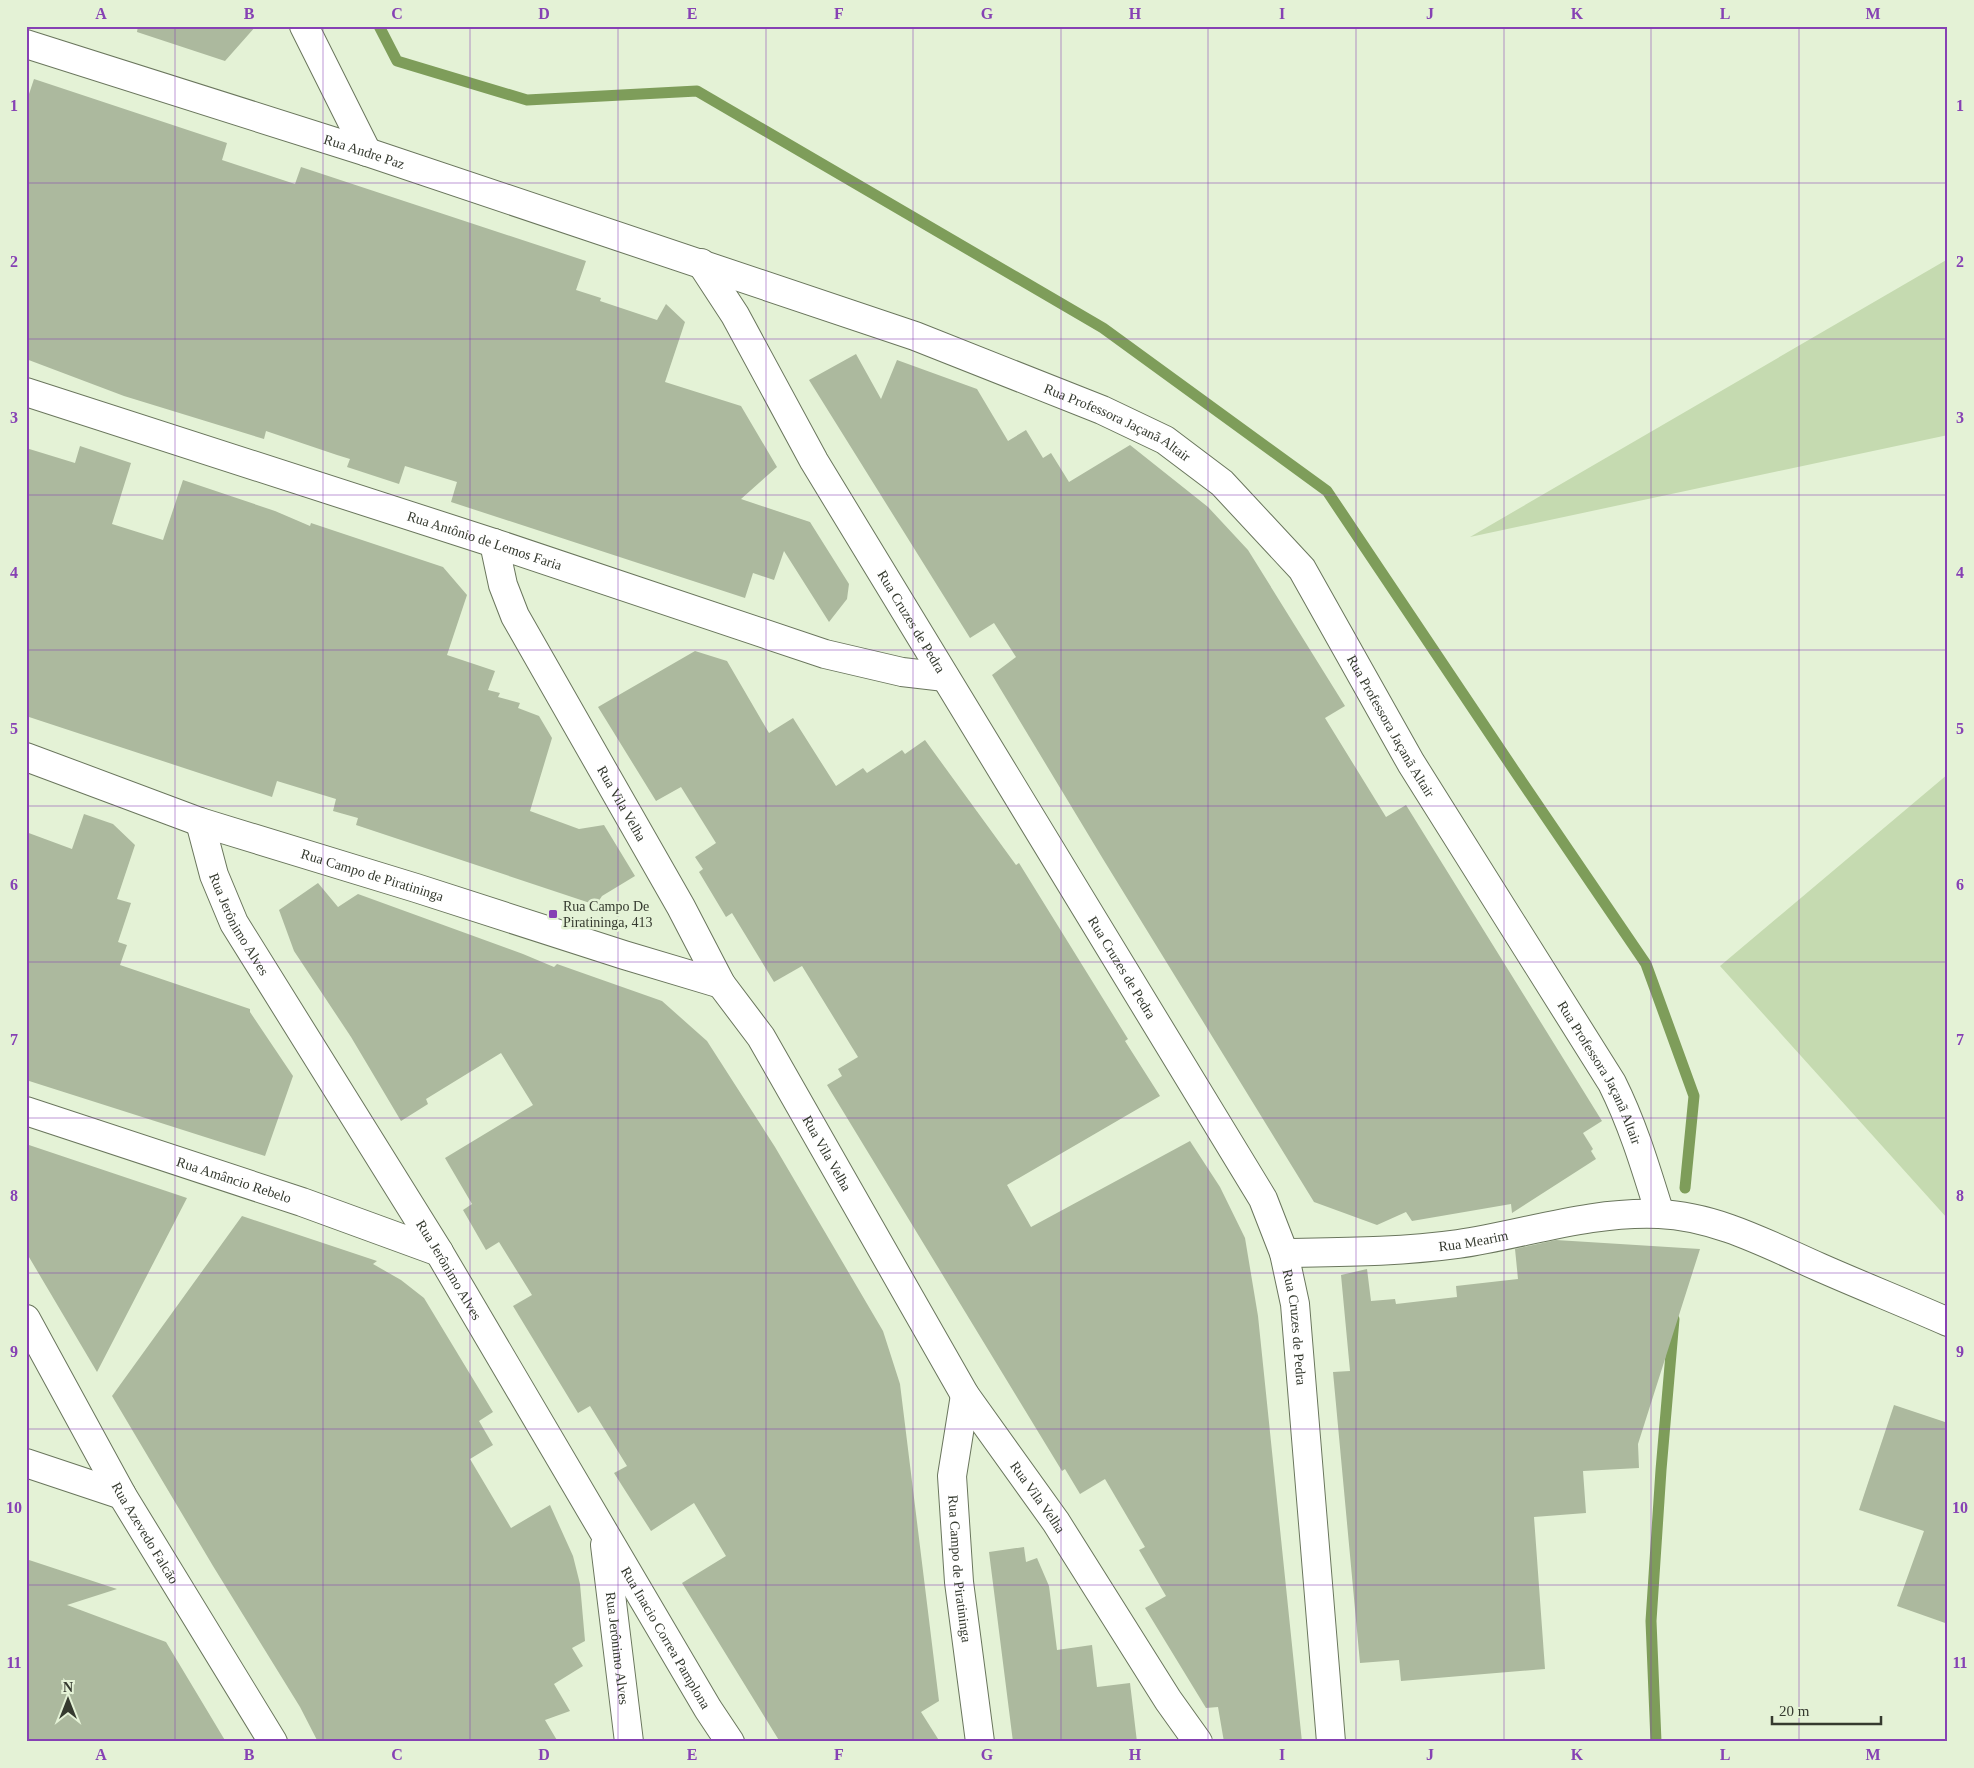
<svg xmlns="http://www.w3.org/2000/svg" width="1974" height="1768" font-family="'Times New Roman',serif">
	<rect width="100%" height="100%" fill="#e4f2d6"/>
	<path fill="#c5dab0" d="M 1948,259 L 1948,435 L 1470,537 Z
		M 1948,774 L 1948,1217 L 1947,1218 L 1720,966 Z"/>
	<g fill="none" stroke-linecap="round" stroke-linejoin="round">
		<path stroke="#7e9d5a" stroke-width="11" d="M 379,26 L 397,61 L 527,100 L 697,91 L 1103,328 L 1327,491 L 1514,770 L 1646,964 L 1694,1096 L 1685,1188
			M 1656,1742 L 1651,1621 L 1661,1470 L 1674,1319"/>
	</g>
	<path fill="#acb99e" d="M 138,26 L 256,26 L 225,61 L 137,32 Z
		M 34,79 L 227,143 L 222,160 L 295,184 L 301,167 L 586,261 L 576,290 L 601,298 L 600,301 L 657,320 L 666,304 L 685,322 L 665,382 L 741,406 L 777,467 L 741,499 L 810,522 L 849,584 L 847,599 L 829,622 L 784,551 L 774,580 L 753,573 L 745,598 L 451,502 L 457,482 L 405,466 L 399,484 L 347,467 L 350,459 L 337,455 L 266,431 L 264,439 L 124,396 L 26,359 L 26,103 Z
		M 856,354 L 881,399 L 897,360 L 977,389 L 1008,441 L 1026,430 L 1043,458 L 1051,453 L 1069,482 L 1130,445 L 1208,507 L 1248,550 L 1345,706 L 1325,718 L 1386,817 L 1406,805 L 1602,1121 L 1583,1133 L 1593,1149 L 1591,1151 L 1596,1159 L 1512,1213 L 1511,1204 L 1412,1221 L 1406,1212 L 1377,1225 L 1314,1202 L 1103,859 L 992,675 L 1016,657 L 994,623 L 970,638 L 809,380 Z
		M 80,446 L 131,463 L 112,524 L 163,540 L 183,480 L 275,511 L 310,526 L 311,523 L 443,567 L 467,595 L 447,655 L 495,671 L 488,690 L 500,693 L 498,697 L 520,703 L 518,708 L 539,716 L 552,738 L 530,811 L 579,829 L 604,825 L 635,876 L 602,896 L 596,905 L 356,825 L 358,818 L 333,811 L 336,799 L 277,781 L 272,797 L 26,716 L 26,448 L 75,463 Z
		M 695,651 L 727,661 L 769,733 L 793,718 L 836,786 L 863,768 L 867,773 L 902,750 L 905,754 L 925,740 L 1016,865 L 1019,863 L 1128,1039 L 1125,1041 L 1160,1096 L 1007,1185 L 1031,1227 L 1190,1141 L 1220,1187 L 1245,1238 L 1258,1316 L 1302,1742 L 1224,1742 L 1218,1707 L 1206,1708 L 1145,1608 L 1166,1596 L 1139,1550 L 1145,1547 L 1105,1479 L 1080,1494 L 1065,1469 L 1062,1471 L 827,1085 L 842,1076 L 838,1069 L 858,1057 L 802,966 L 774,982 L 732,913 L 726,917 L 699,872 L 703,869 L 695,857 L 716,843 L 681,787 L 656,801 L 598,707 Z
		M 84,814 L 113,824 L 135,845 L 117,899 L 131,903 L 118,942 L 127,945 L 120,965 L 250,1009 L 250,1012 L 293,1076 L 265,1156 L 26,1080 L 26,832 L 72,849 Z
		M 318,883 L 338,907 L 358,894 L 523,954 L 554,967 L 557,964 L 662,1001 L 707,1041 L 775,1147 L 883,1331 L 900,1384 L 939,1701 L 921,1712 L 940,1742 L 780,1742 L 682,1583 L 726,1556 L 694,1503 L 651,1531 L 614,1473 L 627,1466 L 590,1406 L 578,1413 L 513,1306 L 532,1295 L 499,1242 L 486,1250 L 463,1210 L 472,1204 L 445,1158 L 533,1105 L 501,1053 L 426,1099 L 428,1104 L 401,1121 L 351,1037 L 294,951 L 279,910 Z
		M 26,1144 L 187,1198 L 97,1372 L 26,1252 Z
		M 242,1216 L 377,1261 L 373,1264 L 401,1280 L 424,1298 L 493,1412 L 479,1421 L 493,1445 L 470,1459 L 511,1528 L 550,1505 L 573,1556 L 580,1584 L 585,1641 L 572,1648 L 583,1666 L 554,1684 L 570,1711 L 545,1720 L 558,1742 L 318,1742 L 300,1707 L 213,1566 L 112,1396 Z
		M 1556,1240 L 1700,1249 L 1638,1444 L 1639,1468 L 1583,1471 L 1586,1513 L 1534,1517 L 1545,1669 L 1401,1681 L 1399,1660 L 1360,1663 L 1333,1372 L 1350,1371 L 1341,1275 L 1367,1269 L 1371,1301 L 1395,1299 L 1396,1304 L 1457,1297 L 1456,1286 L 1518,1279 L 1515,1249 Z
		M 1894,1405 L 1948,1423 L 1948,1624 L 1897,1606 L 1924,1531 L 1859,1510 Z
		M 1024,1547 L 1026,1562 L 1037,1558 L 1049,1586 L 1057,1650 L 1092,1645 L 1097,1687 L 1130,1683 L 1137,1742 L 1013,1742 L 989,1552 Z
		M 26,1559 L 117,1589 L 67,1605 L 166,1642 L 226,1742 L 26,1742 Z"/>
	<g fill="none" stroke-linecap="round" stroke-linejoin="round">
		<defs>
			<g id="minor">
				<path d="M 304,26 L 367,152"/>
				<path id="s1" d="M 26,44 L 367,152 L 915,336 L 1102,410 L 1165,440 L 1222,483 L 1302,569 L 1411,763 L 1612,1083 C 1633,1125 1646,1169 1660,1214"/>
				<path id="s2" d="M 701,263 L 735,315 L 814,461 L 1263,1199 L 1284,1253 L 1295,1304 L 1331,1742"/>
				<path id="s3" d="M 26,392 L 494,543 L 825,654 L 902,672 L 945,677"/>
				<path id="s4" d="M 494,543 L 503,585 L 515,616 L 681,907 L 721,984 L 761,1037 L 965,1395 L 1056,1522 L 1168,1700 L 1198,1742"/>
				<path id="s5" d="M 26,757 L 200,822 L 416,888 L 624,955 L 721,984"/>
				<path id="s6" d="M 200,822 L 214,875 L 234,923 L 439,1252 L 708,1709 L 730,1742"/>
				<path id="s7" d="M 26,1111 L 302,1202 L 439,1252"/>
				<path id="s8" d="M 1284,1253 C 1342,1252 1400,1252 1458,1244 C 1525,1234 1590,1211 1659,1214 C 1715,1216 1769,1245 1819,1267 C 1862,1286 1905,1303 1948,1322"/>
				<path id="s9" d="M 26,1319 L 122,1495 L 273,1742"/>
				<path id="s10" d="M 965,1395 L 952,1476 L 959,1582 L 980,1742"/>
				<path d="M 26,1463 L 122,1495"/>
				<path id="s11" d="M 605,1545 L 629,1742"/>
			</g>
		</defs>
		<use href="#minor" stroke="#6a765d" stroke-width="30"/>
		<use href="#minor" stroke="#fff" stroke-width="28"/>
	</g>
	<path fill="none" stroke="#8641b4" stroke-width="1" stroke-opacity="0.55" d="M 175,26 L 175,1742M 323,26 L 323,1742M 470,26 L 470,1742M 618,26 L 618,1742M 766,26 L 766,1742M 913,26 L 913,1742M 1061,26 L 1061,1742M 1208,26 L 1208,1742M 1356,26 L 1356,1742M 1504,26 L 1504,1742M 1651,26 L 1651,1742M 1799,26 L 1799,1742M 26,183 L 1948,183M 26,339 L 1948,339M 26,495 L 1948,495M 26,650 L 1948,650M 26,806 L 1948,806M 26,962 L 1948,962M 26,1118 L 1948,1118M 26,1273 L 1948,1273M 26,1429 L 1948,1429M 26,1585 L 1948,1585"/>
	<rect fill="#8641b4" stroke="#e4f2d6" stroke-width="2" x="548" y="909" width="10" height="10" rx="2.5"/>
	<g text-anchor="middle" stroke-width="5" stroke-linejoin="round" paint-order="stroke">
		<g font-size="14" fill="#353a2f" stroke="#e4f2d6">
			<text dy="5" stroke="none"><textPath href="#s1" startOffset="355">Rua Andre Paz</textPath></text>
			<text dy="5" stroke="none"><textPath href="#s1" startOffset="1156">Rua Professora Jaçanã Altair</textPath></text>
			<text dy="5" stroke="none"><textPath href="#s3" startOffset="482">Rua Antônio de Lemos Faria</textPath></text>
			<text dy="5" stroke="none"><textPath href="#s2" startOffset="416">Rua Cruzes de Pedra</textPath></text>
			<text dy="5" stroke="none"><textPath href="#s1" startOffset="1576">Rua Professora Jaçanã Altair</textPath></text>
			<text dy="5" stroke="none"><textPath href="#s4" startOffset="292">Rua Vila Velha</textPath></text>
			<text dy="5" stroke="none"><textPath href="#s5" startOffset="366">Rua Campo de Piratininga</textPath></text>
			<text dy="5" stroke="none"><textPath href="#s6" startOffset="110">Rua Jerônimo Alves</textPath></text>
			<text dy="5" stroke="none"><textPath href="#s2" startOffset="821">Rua Cruzes de Pedra</textPath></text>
			<text dy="5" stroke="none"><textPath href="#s1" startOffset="1981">Rua Professora Jaçanã Altair</textPath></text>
			<text dy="5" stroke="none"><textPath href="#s4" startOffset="698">Rua Vila Velha</textPath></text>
			<text dy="5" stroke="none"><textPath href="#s7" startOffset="219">Rua Amâncio Rebelo</textPath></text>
			<text dy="5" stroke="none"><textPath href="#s8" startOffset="190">Rua Mearim</textPath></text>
			<text dy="5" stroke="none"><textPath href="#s6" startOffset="515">Rua Jerônimo Alves</textPath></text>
			<text dy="5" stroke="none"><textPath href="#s2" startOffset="1225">Rua Cruzes de Pedra</textPath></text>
			<text dy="5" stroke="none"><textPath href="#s4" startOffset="1102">Rua Vila Velha</textPath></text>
			<text dy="5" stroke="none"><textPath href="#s9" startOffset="245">Rua Azevedo Falcão</textPath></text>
			<text dy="5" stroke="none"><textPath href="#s10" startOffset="175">Rua Campo de Piratininga</textPath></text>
			<text dy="5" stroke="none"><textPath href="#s6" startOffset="942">Rua Inacio Correa Pamplona</textPath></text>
			<text dy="5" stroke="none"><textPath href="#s11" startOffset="104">Rua Jerônimo Alves</textPath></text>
		</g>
		<g font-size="14" fill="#353a2f" stroke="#e4f2d6" text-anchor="start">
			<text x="563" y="911">Rua Campo De<tspan x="563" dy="16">Piratininga, 413</tspan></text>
		</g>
	</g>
	<rect width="1974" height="1768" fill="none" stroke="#e4f2d6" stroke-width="55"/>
	<g transform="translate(68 1700)" stroke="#e4f2d6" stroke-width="4" paint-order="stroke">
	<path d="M0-4L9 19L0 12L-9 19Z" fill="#353a2f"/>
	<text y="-8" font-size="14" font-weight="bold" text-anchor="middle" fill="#353a2f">N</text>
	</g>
	<path d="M1772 1716v8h109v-8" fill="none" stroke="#353a2f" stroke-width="2.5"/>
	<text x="1779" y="1716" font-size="15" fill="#353a2f" stroke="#e4f2d6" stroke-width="4" paint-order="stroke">20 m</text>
	<rect x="28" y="28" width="1918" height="1712" fill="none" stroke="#8641b4" stroke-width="2"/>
	<g font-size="16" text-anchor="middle" font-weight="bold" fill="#8641b4">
		<text x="101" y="19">A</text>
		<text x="249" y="19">B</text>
		<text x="397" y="19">C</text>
		<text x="544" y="19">D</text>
		<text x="692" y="19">E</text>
		<text x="839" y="19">F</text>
		<text x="987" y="19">G</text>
		<text x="1135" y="19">H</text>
		<text x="1282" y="19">I</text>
		<text x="1430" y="19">J</text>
		<text x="1577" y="19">K</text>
		<text x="1725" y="19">L</text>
		<text x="1873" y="19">M</text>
		<text x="14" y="111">1</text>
		<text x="1960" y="111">1</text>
		<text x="14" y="267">2</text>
		<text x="1960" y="267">2</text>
		<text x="14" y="423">3</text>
		<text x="1960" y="423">3</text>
		<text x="14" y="578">4</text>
		<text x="1960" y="578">4</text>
		<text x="14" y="734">5</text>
		<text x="1960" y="734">5</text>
		<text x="14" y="890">6</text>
		<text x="1960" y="890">6</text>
		<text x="14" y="1045">7</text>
		<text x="1960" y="1045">7</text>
		<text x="14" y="1201">8</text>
		<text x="1960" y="1201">8</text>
		<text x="14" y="1357">9</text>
		<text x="1960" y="1357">9</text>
		<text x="14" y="1513">10</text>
		<text x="1960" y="1513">10</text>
		<text x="14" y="1668">11</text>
		<text x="1960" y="1668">11</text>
		<text x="101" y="1760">A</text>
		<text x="249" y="1760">B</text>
		<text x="397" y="1760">C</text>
		<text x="544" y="1760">D</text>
		<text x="692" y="1760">E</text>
		<text x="839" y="1760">F</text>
		<text x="987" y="1760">G</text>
		<text x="1135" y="1760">H</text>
		<text x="1282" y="1760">I</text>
		<text x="1430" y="1760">J</text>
		<text x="1577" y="1760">K</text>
		<text x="1725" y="1760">L</text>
		<text x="1873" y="1760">M</text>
	</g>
</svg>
